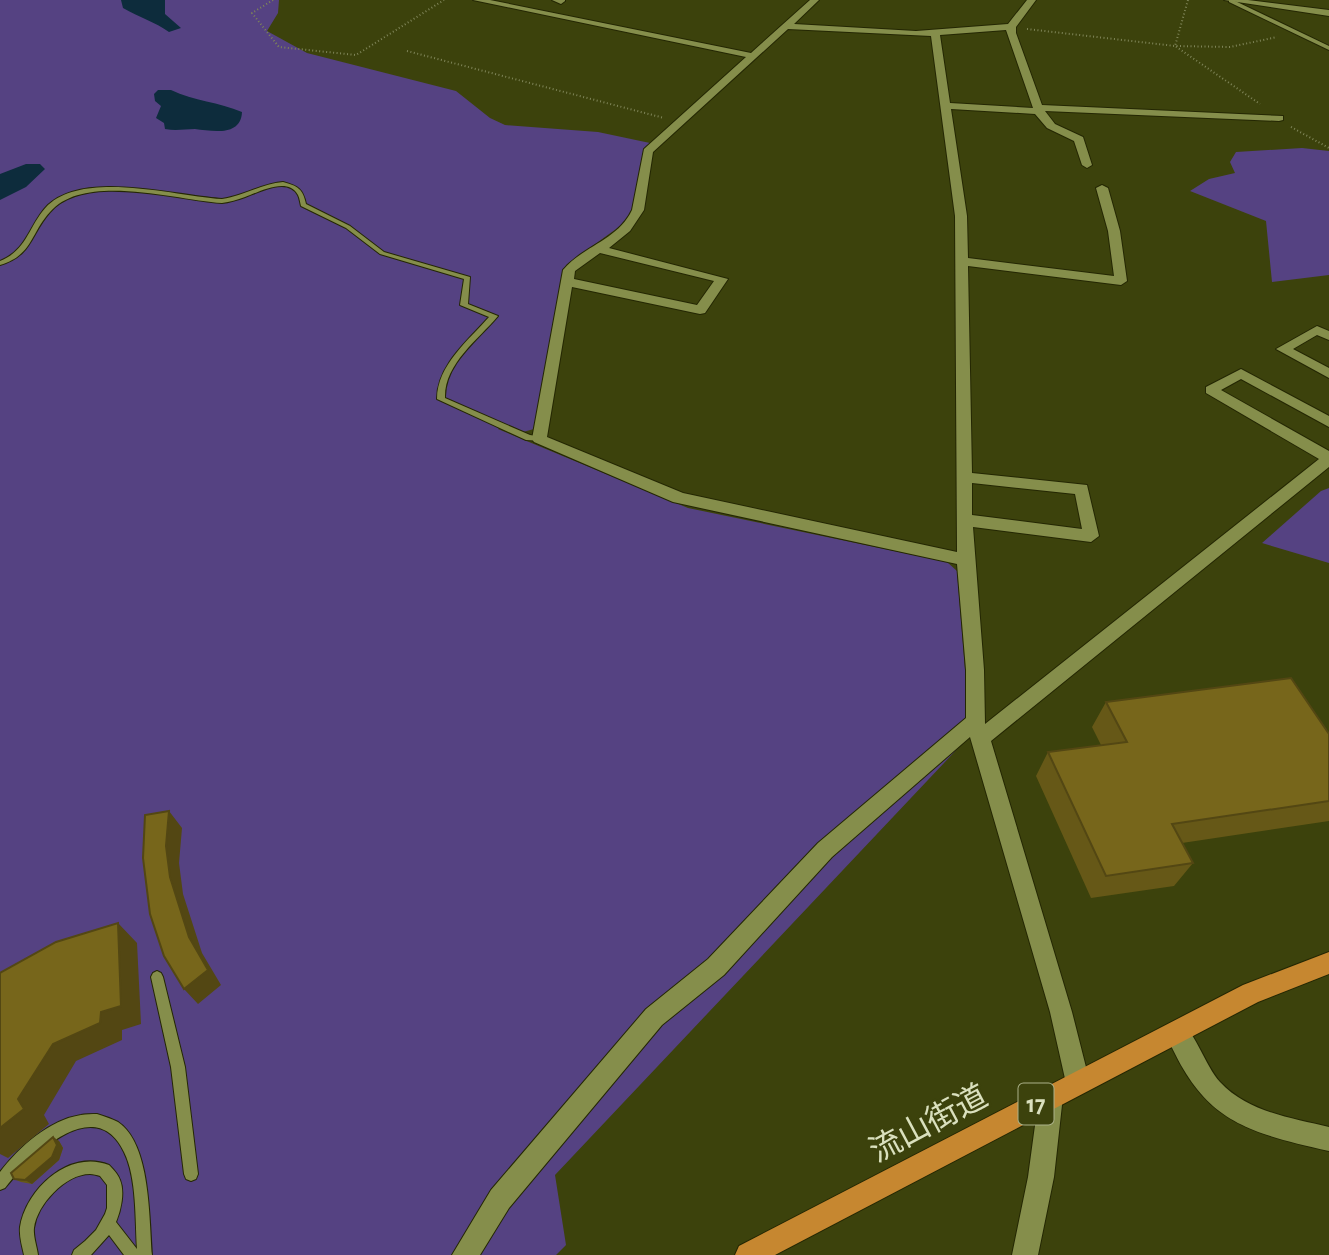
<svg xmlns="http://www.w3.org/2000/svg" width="1329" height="1255" font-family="'Alegreya Sans','Noto Sans JP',sans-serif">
	<rect width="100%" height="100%" fill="#3c420c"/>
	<path fill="#554282" d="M 0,0 L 279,0 L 278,13 L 267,31 L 307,53 L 456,91 L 490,118 L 505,125 L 598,132 L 650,143 L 635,211 L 623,224 L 566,265 L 534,429 L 523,432 L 502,424 L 498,429 L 688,508 L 947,562 L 957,571 L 968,706 L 961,745 L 555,1175 L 566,1245 L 556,1255 L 0,1255 Z
		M 1302,148 L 1329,151 L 1329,275 L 1272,282 L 1266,221 L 1190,191 L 1209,179 L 1235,173 L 1230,162 L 1236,152 Z
		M 1329,488 L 1329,563 L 1262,543 L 1321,491 Z"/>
	<path fill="#0d2c3c" d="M 121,0 L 165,0 L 165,14 L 181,28 L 169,32 C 155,22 139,17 123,8 Z
		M 171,90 C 194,101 219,102 242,112 C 241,137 212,131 195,129 C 185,129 176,131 165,129 L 164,123 L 156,118 L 161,106 L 155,101 L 154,94 L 158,90 Z
		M 26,164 L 40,164 L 45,169 L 26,187 L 0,200 L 0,174 Z"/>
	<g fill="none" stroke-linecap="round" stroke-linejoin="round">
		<defs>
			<path id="service" d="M 1229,0 L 1233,0 L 1329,46 L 1329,50 L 1229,2 Z
				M 283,182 C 298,186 303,189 306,204 L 350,226 L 384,252 L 470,277 L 468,304 L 498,316 C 478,340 444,364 445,398 L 530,435 L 542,437 L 542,441 L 526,440 L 437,399 C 437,365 469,340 489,317 L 460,305 L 464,279 L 380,254 L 346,228 L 301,206 C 300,203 300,199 298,195 C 288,176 259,192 245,197 C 237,200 230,202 222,203 C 176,200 84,172 50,212 C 30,234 33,255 0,265 L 0,261 C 28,250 29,224 48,205 C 86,170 175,196 222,199 C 243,196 261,184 283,182 Z
				M 157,971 L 161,973 L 163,977 L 185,1067 L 198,1174 L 196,1179 L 191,1181 L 186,1179 L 184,1174 L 171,1067 L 151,977 L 153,973 Z
				M 97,1114 C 104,1116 112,1119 118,1122 C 151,1144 149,1219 152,1255 L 124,1255 L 109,1235 L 91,1255 L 72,1255 L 74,1250 L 85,1241 L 96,1230 L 105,1214 L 107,1208 L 107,1185 L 100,1176 C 97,1175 93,1174 90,1174 C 65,1174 37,1205 34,1228 C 33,1236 37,1247 38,1255 L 24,1255 C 22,1246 19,1236 20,1227 C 26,1189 69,1149 109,1165 C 113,1169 118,1174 120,1180 C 125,1192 121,1210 116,1222 L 137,1249 C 135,1220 137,1178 124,1152 C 95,1091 29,1157 5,1188 L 0,1190 L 0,1172 C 19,1147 49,1120 81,1115 C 86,1114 92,1114 97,1114 Z"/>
			<path id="minor" d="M 473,0 L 490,0 L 751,53 L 810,0 L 819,0 L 794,24 L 916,31 L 1008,24 L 1027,0 L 1036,0 L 1016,27 L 1016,33 L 1042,105 L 1283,116 L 1283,120 L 1279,121 L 1045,111 L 1055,124 L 1083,137 L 1092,165 L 1087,168 L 1082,165 L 1074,141 L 1047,128 L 1035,114 L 951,109 L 967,216 L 968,258 L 1114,276 L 1108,231 L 1096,188 L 1102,185 L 1108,188 L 1120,231 L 1127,281 L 1121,285 L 968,266 L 972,473 L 1087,485 L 1099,536 L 1091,542 L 973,527 L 984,670 L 985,724 L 1319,459 L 1206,393 L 1206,387 L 1241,369 L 1329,416 L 1329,427 L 1241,379 L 1221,390 L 1329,451 L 1329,467 L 991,741 L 1072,1012 L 1090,1083 L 1086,1091 L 1078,1095 L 1070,1091 L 1066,1083 L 1050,1012 L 970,737 L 832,857 L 724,975 L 662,1025 L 509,1208 L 480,1255 L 452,1255 L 491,1190 L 646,1009 L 708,959 L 818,843 L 966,718 L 966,670 L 957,564 L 673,502 L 534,442 L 532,439 L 563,270 C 583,246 618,240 632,210 L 644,149 L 746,57 ZM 788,29 L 931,36 L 955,216 L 957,552 L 683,493 L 547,437 L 572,287 L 700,314 L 705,313 L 728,279 L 609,248 L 630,231 L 644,210 L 653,152 ZM 1006,30 L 1033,108 L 950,103 L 940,35 ZM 600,253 L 714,281 L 697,305 L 574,279 L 575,271 ZM 972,483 L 1075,494 L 1082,529 L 972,515 Z
				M 552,0 L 565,0 L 565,1 L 561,4 Z
				M 1224,0 L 1248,0 L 1329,10 L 1329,16 Z
				M 1317,326 L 1329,331 L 1329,340 L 1317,335 L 1293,349 L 1329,368 L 1329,378 L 1276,349 Z
				M 1177,1020 C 1194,1027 1205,1066 1220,1082 C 1248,1112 1291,1118 1329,1127 L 1329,1151 C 1241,1131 1202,1120 1165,1032 L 1169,1024 Z
				M 1051,1084 L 1060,1087 L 1063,1096 L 1054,1177 L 1038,1255 L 1012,1255 L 1028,1177 L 1039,1096 L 1042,1087 Z"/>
			<path id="primary" d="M 1329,952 L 1329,974 L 1258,1002 L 775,1255 L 735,1255 L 739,1246 L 1243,985 Z"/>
		</defs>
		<use href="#service" stroke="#242703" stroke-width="2"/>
		<use href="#minor" stroke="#242703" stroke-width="2"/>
		<use href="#primary" stroke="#242703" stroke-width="2"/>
		<path stroke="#7f8558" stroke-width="2" stroke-dasharray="1 2.5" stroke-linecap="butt" d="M 273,0 L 252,13 L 279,47 L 356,55 L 444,0
			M 1188,0 L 1175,46 L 1260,104
			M 1027,29 L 1175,46 L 1230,47 L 1277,37
			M 407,51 L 664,118
			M 1291,127 L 1329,148"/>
		<use href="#service" fill="#858e4b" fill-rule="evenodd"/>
		<use href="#minor" fill="#858e4b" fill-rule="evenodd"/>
		<use href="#primary" fill="#c68730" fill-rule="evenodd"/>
	</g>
	<path fill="#665817" d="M 1106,702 L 1329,734 L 1329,821 L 1182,843 L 1193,863 L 1174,886 L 1091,898 L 1036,776 L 1048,752 L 1101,745 L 1092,727 Z
		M 53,1137 L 59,1141 L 63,1148 L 59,1160 L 32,1184 L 21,1182 L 14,1179 Z"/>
	<path fill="#534713" d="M 169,811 L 182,828 L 179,863 L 183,894 L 202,953 L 221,985 L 198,1004 L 184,989 L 189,937 L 170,877 L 166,846 Z
		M 118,923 L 137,943 L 141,1024 L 122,1030 L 122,1040 L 76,1061 L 44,1115 L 49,1124 L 8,1158 L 0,1154 L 0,1128 L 53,1044 L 101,1012 Z
		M 53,1137 L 59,1141 L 63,1148 L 59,1160 L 32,1184 L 25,1180 Z"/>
	<path fill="#77661b" stroke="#534713" stroke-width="2" d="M 1291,678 L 1329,734 L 1329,801 L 1172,824 L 1193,863 L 1106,876 L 1048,752 L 1127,742 L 1106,702 Z
		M 169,811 L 166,846 L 170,877 L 189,937 L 208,970 L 184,989 L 164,956 L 150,914 L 143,858 L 145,815 Z
		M 118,923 L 121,1006 L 101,1012 L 100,1023 L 53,1044 L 18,1099 L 24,1109 L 0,1128 L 0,973 L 56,942 Z
		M 53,1137 L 57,1145 L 52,1157 L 25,1180 L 14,1179 L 11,1173 Z"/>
	<g text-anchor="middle" stroke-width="5" stroke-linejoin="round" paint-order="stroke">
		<rect fill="#3c420c" stroke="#abb189" stroke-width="2" x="1018.5" y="1083.5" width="35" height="41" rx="5"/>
		<g font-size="24" font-weight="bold" fill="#dae0be">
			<text x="1036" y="1112">17</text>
		</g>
		<g font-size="32" fill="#dae0be" stroke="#3c420c">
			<text transform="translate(928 1123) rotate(-28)" y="11">流山街道</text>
		</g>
	</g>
</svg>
